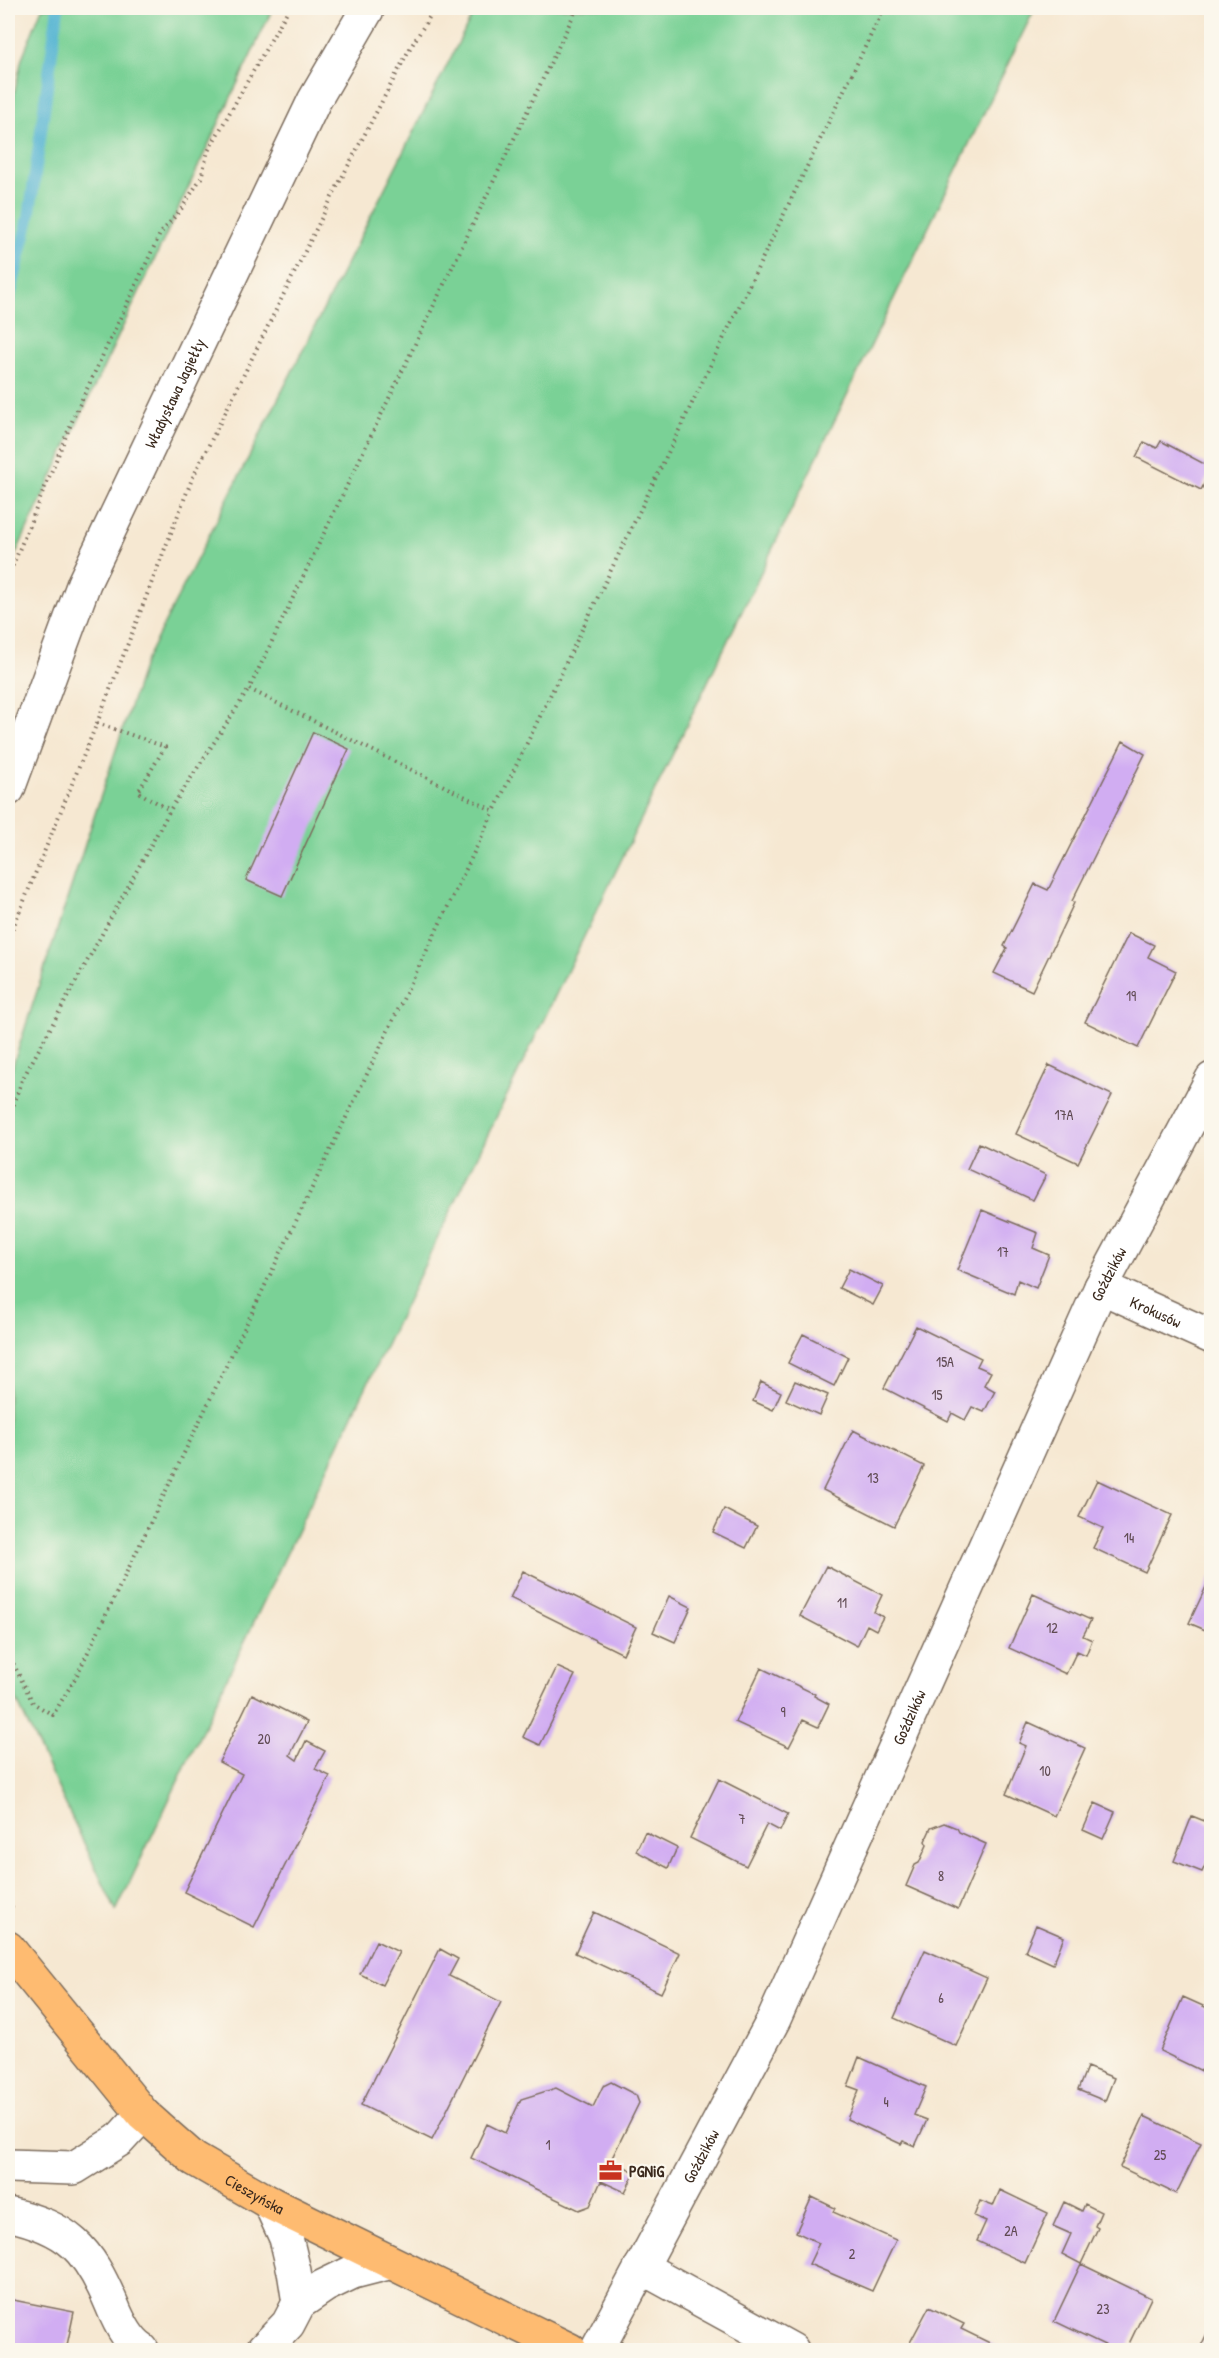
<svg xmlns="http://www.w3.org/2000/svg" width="1219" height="2358" font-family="'Patrick Hand',sans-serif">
	<rect width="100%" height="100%" fill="#fbf7ec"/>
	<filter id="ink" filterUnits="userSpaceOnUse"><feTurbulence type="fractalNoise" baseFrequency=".0167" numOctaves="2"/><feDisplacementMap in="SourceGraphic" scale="12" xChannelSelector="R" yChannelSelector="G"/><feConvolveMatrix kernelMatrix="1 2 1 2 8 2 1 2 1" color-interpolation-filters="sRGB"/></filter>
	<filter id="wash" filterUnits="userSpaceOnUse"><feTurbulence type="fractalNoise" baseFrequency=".008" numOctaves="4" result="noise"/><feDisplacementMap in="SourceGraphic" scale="24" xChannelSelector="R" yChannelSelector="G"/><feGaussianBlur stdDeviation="1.35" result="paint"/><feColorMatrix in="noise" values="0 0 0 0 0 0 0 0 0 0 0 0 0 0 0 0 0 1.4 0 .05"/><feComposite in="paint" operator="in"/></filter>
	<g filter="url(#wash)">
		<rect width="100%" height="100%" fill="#f6e8d2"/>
		<path fill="#7ad196" stroke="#5a7e5a" stroke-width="1.5" d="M 42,8 L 273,8 L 8,570 L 8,122 L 22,58 Z
			M 476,8 L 1035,8 L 410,1295 L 116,1911 L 8,1682 L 8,1080 L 144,664 Z"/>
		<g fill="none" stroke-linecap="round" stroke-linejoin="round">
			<path stroke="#53b4d2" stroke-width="12" d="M 8,303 L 29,218 L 58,8"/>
		</g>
		<g id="blocks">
			<path fill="#d1adf2" d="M 1161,441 L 1212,468 L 1201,490 L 1136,457 L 1144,442 L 1157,448 Z
				M 313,732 L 349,749 L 282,896 L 246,880 Z
				M 1123,741 L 1145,754 L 1072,901 L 1074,903 L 1032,991 L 994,973 L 1007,948 L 1004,946 L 1035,884 L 1048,890 Z
				M 1129,933 L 1154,945 L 1148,957 L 1176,971 L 1138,1048 L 1085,1022 Z
				M 1049,1065 L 1112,1095 L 1078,1163 L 1016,1134 Z
				M 979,1143 L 1046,1175 L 1033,1200 L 967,1169 Z
				M 982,1210 L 1038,1233 L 1033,1248 L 1049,1255 L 1036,1288 L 1018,1280 L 1014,1294 L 957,1270 Z
				M 849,1269 L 883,1286 L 873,1305 L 839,1288 Z
				M 916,1326 L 981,1358 L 977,1366 L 991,1372 L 984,1385 L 995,1391 L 984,1412 L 972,1407 L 965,1420 L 952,1413 L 948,1421 L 884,1388 Z
				M 803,1334 L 848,1357 L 834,1386 L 788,1363 Z
				M 795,1381 L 828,1395 L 819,1415 L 786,1400 Z
				M 761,1382 L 781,1392 L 773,1410 L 753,1401 Z
				M 853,1430 L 924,1466 L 894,1526 L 823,1490 Z
				M 1212,1453 L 1212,1470 L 1205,1467 Z
				M 1097,1480 L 1172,1515 L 1145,1572 L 1093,1548 L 1103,1528 L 1079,1517 Z
				M 724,1509 L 757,1526 L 746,1548 L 713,1532 Z
				M 826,1566 L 882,1595 L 874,1612 L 883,1617 L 876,1630 L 867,1625 L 857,1646 L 800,1616 Z
				M 523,1571 L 636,1627 L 623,1654 L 510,1598 Z
				M 1212,1574 L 1212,1629 L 1210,1632 L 1189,1623 Z
				M 1033,1594 L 1091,1620 L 1083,1636 L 1092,1640 L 1086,1655 L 1077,1651 L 1066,1674 L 1009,1648 Z
				M 669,1596 L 691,1607 L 675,1642 L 653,1632 Z
				M 557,1667 L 575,1675 L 540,1745 L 523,1737 Z
				M 761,1668 L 815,1694 L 814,1696 L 829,1704 L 818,1727 L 803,1720 L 789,1747 L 735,1722 Z
				M 252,1694 L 307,1722 L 290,1755 L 297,1760 L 306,1741 L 325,1751 L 315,1769 L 330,1776 L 254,1927 L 184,1892 L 242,1774 L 219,1762 Z
				M 1028,1722 L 1085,1748 L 1054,1816 L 1006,1794 L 1026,1746 L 1019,1743 Z
				M 719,1779 L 788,1814 L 780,1831 L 767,1824 L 746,1866 L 690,1838 Z
				M 1095,1803 L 1115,1812 L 1103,1839 L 1083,1830 Z
				M 1192,1816 L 1212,1824 L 1212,1850 L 1202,1872 L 1174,1861 Z
				M 944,1823 L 957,1828 L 959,1832 L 986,1844 L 958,1909 L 906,1886 L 915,1865 L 919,1863 L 927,1845 L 925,1841 L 931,1828 Z
				M 645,1832 L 677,1848 L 668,1868 L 636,1851 Z
				M 594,1912 L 680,1953 L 661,1993 L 575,1953 Z
				M 1036,1925 L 1064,1937 L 1053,1964 L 1025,1951 Z
				M 376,1941 L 399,1952 L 382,1985 L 360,1974 Z
				M 440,1949 L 458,1959 L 449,1976 L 501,2002 L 432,2140 L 361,2105 Z
				M 925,1950 L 987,1978 L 956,2046 L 894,2018 Z
				M 1183,1997 L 1212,2010 L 1212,2076 L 1160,2051 Z
				M 859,2057 L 926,2087 L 914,2115 L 927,2120 L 915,2146 L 903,2141 L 901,2144 L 847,2119 L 859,2090 L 848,2086 Z
				M 1087,2067 L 1114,2078 L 1105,2101 L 1078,2090 Z
				M 611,2082 L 636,2095 L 639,2103 L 611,2160 L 635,2172 L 625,2192 L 601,2181 L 590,2206 L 579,2210 L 471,2158 L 487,2124 L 505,2133 L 521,2099 L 556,2088 L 593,2107 L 603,2086 Z
				M 1144,2116 L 1201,2143 L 1176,2194 L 1120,2167 Z
				M 1000,2190 L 1048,2213 L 1025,2263 L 977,2241 L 986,2221 L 974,2216 L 980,2201 L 993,2206 Z
				M 812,2197 L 835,2208 L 833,2212 L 896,2240 L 872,2291 L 809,2264 L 819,2243 L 796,2232 Z
				M 1064,2202 L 1082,2211 L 1085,2204 L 1101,2212 L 1095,2226 L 1098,2228 L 1081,2264 L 1062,2254 L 1071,2234 L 1053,2226 Z
				M 1081,2264 L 1151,2298 L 1126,2350 L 1115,2350 L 1054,2321 Z
				M 8,2299 L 74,2312 L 66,2350 L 8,2350 Z
				M 929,2307 L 964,2324 L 961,2329 L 1004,2350 L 906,2350 Z
				M 1212,2323 L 1212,2350 L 1199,2350 Z"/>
		</g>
	</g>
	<g filter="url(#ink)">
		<use href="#blocks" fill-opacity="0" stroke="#7c6c5d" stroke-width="1.5"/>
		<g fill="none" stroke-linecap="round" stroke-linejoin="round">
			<defs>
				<g id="minor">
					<path id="s1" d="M 8,789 L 84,583 L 314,101 L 368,8"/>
					<path id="s2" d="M 1101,1287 L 1212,1337"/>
					<path d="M 8,2166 L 74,2168 L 119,2140 L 143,2114"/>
					<path d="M 270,2203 L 286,2238 L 294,2271 L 299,2303"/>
					<path d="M 8,2214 C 69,2228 88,2248 112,2305 C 118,2320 128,2341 142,2350"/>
					<path d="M 641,2267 L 792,2350"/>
					<path d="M 263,2350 L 288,2324 L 299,2303 L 324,2286 L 353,2272 L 388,2263"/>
					<path id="s3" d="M 597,2350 L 774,2019 L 1101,1287 L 1212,1079"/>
				</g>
				<g id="major">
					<path id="s4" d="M 8,1948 L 143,2114 L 194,2159 L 270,2203 L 570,2350"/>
				</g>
			</defs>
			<use href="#minor" stroke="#7c6c5d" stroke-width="36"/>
			<use href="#major" stroke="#7c6c5d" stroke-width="36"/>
			<path stroke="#7c6c5d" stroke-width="4" stroke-dasharray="1.5 4.5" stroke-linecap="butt" d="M 577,8 L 249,689 L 494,811 L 884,8
				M 8,577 L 75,414 L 160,234 L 182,208 L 201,178 L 208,151 L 289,8
				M 97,723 L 165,747 L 138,792 L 170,810
				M 8,940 L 97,723 L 192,479 L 336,189 L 409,50 L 435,8
				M 8,1122 L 22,1080 L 170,810 L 249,689
				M 8,1653 L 33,1703 L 53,1715 L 76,1677 L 494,811
				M 8,1902 L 14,1910"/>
			<use href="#minor" stroke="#fff" stroke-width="33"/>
			<use href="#major" stroke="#febb71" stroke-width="33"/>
		</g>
	</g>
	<defs>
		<symbol id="office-bare" viewBox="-9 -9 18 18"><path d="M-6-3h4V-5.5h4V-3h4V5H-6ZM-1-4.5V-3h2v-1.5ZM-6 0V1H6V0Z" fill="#c8321e" stroke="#fbf7ec" stroke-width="2.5" paint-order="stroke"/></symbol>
	</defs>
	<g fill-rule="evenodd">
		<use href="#office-bare" x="594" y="2154" width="33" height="33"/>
	</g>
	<g text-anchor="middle" stroke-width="4.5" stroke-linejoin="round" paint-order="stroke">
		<g font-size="14" fill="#604b53">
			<text x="1131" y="1001">19</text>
			<text x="1064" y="1120">17A</text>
			<text x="1003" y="1257">17</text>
			<text x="945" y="1367">15A</text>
			<text x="937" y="1400">15</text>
			<text x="873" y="1483">13</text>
			<text x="1129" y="1543">14</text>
			<text x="842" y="1608">11</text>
			<text x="1052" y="1633">12</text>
			<text x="783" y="1717">9</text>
			<text x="264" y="1744">20</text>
			<text x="1045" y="1776">10</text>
			<text x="742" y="1824">7</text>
			<text x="941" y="1881">8</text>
			<text x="941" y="2003">6</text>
			<text x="886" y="2107">4</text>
			<text x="548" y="2150">1</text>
			<text x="1160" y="2160">25</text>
			<text x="1011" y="2236">2A</text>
			<text x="852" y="2259">2</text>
			<text x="1103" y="2314">23</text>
		</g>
		<g font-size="16" fill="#3b2a1e" stroke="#fbf7ec">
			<text dy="6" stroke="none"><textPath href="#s1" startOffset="430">Władysława Jagiełły</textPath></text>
			<text dy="6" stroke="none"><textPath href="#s3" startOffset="1192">Goździków</textPath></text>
			<text dy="6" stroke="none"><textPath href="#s2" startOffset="60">Krokusów</textPath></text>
			<text dy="6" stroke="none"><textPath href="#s3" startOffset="706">Goździków</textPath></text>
			<text dy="6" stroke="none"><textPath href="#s3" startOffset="220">Goździków</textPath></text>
			<text dy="6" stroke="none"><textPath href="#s4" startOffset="352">Cieszyńska</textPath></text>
		</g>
		<g font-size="16" font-weight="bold" fill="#3b2a1e" stroke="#fbf7ec" text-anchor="start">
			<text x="629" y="2177">PGNiG</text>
		</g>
	</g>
	<rect width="1219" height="2358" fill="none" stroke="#fbf7ec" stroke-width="30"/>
</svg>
